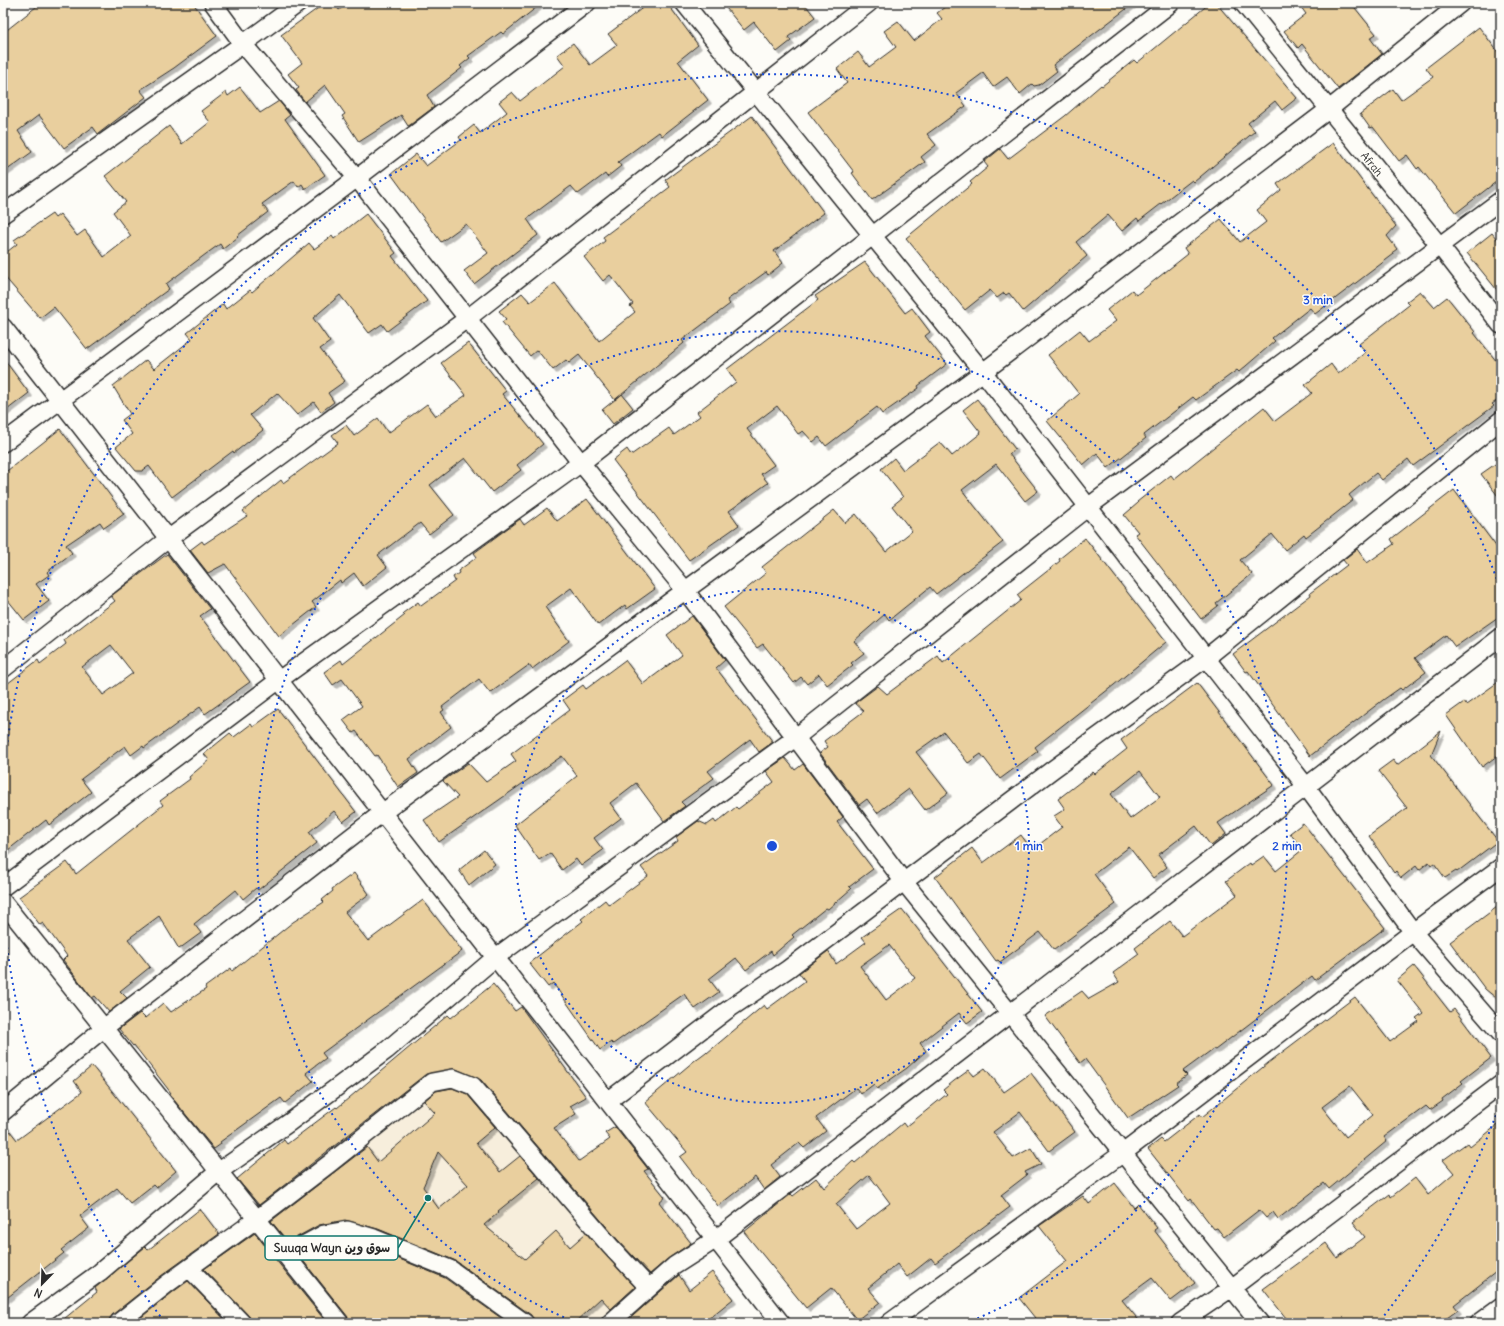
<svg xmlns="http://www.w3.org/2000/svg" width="1504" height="1326" font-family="Delius,'Playpen Sans Arabic',sans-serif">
	<defs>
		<filter id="shadow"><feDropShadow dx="3.5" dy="3.5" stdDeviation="0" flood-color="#0004"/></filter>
	</defs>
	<rect width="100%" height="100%" fill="#fdfcf7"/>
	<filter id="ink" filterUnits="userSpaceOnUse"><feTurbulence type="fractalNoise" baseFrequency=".025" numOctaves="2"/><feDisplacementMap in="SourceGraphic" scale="8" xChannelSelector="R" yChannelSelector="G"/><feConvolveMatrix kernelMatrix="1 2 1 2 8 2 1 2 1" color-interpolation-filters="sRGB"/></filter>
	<g filter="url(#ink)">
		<path fill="#f7eedc" d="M 459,1073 L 665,1323 L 128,1323 Z"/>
		<path fill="#e9cf9e" stroke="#2b2b2b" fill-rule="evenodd" filter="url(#shadow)" d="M 41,3 L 193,3 L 217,36 L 174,68 L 140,90 L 146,97 L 98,134 L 93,127 L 64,148 L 39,115 L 18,131 L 32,152 L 3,173 L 3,33 Z
			M 325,3 L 334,3 L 339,10 L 348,3 L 542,3 L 503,34 L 501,32 L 468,56 L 470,58 L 460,66 L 462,68 L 427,95 L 434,107 L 410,125 L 408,126 L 401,115 L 359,142 L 342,116 L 345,114 L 325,85 L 305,102 L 296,90 L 299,88 L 288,74 L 302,63 L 281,35 Z
			M 649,3 L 667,3 L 698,45 L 678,61 L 708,100 L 662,136 L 659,132 L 618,162 L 621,166 L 607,177 L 605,174 L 578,194 L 571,186 L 527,219 L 538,235 L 474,284 L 464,271 L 488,253 L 466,224 L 441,242 L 391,174 L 416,154 L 426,166 L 461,140 L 459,137 L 474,125 L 480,133 L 507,112 L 499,102 L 512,92 L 520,101 L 565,66 L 557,55 L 573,43 L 590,65 L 617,45 L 608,34 Z
			M 722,3 L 804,3 L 815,17 L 788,37 L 791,41 L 777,52 L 754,22 L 744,30 Z
			M 950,3 L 1134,3 L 1053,65 L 1057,71 L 1039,85 L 1034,86 L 1032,84 L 1020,94 L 1007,77 L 993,87 L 983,73 L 956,93 L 966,106 L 927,134 L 936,145 L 921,157 L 925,162 L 872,200 L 852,173 L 854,172 L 808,112 L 847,83 L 837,69 L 858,52 L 869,67 L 896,47 L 884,31 L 898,21 L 914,41 L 942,19 L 937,13 Z
			M 1210,3 L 1216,3 L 1297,98 L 1282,110 L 1275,101 L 1248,123 L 1255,131 L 1194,182 L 1192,180 L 1139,221 L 1137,218 L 1122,231 L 1108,215 L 1076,242 L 1087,256 L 1023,311 L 1009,293 L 1006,295 L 1004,293 L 997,298 L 990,290 L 965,310 L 906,238 L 972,184 L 970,182 L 988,167 L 984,162 L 1000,149 L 1008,159 L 1065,116 L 1101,85 L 1102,86 L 1134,60 L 1137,63 Z
			M 1298,3 L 1351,3 L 1376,34 L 1370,38 L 1382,54 L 1338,89 L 1302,44 L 1298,48 L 1284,31 L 1306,14 Z
			M 1479,27 L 1501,56 L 1501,178 L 1456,213 L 1419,167 L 1417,169 L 1407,155 L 1399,161 L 1373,127 L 1370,128 L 1360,114 L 1393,89 L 1401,100 L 1433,77 L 1426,68 Z
			M 240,87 L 260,113 L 279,101 L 290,115 L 285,119 L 325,175 L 305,189 L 302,184 L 298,187 L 294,181 L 262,204 L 268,212 L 237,236 L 238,237 L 223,249 L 220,244 L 206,254 L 166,284 L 169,289 L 87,349 L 54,307 L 40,318 L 3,275 L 3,255 L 17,244 L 14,240 L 52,214 L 55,218 L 60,214 L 77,236 L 85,230 L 104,257 L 131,236 L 113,212 L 126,202 L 105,176 L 169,126 L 182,144 L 210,122 L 201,111 L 226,92 L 228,96 Z
			M 752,116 L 824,213 L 774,251 L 783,263 L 768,275 L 766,272 L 727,300 L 730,304 L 682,340 L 684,343 L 615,400 L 579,355 L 569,363 L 566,360 L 553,370 L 537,350 L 530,356 L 502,322 L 506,319 L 499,311 L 522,293 L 530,302 L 555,283 L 599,341 L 635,312 L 630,306 L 633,304 L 610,275 L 603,281 L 584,257 L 605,241 L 603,237 L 670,187 L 665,180 Z
			M 1333,143 L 1396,226 L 1387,236 L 1397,249 L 1393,252 L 1394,254 L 1315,314 L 1310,308 L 1272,338 L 1275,341 L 1239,372 L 1237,370 L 1196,400 L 1193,397 L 1144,435 L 1146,438 L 1108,468 L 1097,453 L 1083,465 L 1047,421 L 1079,394 L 1048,355 L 1080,330 L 1089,341 L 1116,321 L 1107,310 L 1132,290 L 1136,295 L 1188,254 L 1184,248 L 1221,219 L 1240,242 L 1266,222 L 1257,210 L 1281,190 L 1277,184 Z
			M 366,214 L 396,253 L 392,256 L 427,301 L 387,331 L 382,324 L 369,333 L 340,295 L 313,318 L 330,342 L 320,349 L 345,381 L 328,393 L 334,402 L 321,412 L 314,402 L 297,415 L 277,393 L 250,415 L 263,430 L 234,453 L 233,451 L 172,497 L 149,466 L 142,471 L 136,471 L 116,447 L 132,434 L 122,420 L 130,414 L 113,386 L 146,360 L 154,369 L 192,339 L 187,333 L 223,304 L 226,309 L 250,290 L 252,292 L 309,243 L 314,249 L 332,236 L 334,239 Z
			M 1492,233 L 1501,244 L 1501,295 L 1467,253 Z
			M 865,262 L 905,313 L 912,308 L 930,332 L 925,336 L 947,364 L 918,386 L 919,388 L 882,414 L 877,407 L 826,446 L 819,437 L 813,442 L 803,431 L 798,434 L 777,406 L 747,429 L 774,465 L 761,474 L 768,483 L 729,511 L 739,525 L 689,560 L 613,460 L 627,449 L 631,455 L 669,428 L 674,435 L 700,416 L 697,412 L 736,382 L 727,369 L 818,300 L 815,296 Z
			M 1420,291 L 1434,307 L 1447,297 L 1475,332 L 1474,333 L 1501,367 L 1501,398 L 1492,404 L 1494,406 L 1413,466 L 1408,459 L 1382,480 L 1376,473 L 1349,495 L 1353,500 L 1306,537 L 1304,534 L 1285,550 L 1272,534 L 1240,560 L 1252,574 L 1216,603 L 1218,606 L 1201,619 L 1135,534 L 1138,532 L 1124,515 L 1138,503 L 1137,502 L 1171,475 L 1174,479 L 1264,407 L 1275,421 L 1312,393 L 1305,385 L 1331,364 L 1338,374 L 1366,352 L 1359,344 L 1409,305 L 1406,302 Z
			M 468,343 L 506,391 L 502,394 L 543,444 L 517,465 L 521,470 L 492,492 L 465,458 L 430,485 L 454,515 L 429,534 L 420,523 L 378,555 L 387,567 L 363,586 L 354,573 L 341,583 L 340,580 L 312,602 L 316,607 L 279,636 L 225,564 L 208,573 L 190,550 L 202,541 L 204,544 L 247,516 L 243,511 L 281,480 L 283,483 L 338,443 L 332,435 L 346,425 L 354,436 L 378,418 L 388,433 L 427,404 L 436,416 L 466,395 L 441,363 Z
			M 3,358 L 29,393 L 3,413 Z
			M 622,394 L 633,408 L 613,424 L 602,410 Z
			M 977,399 L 1015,449 L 1009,454 L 1038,491 L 1025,501 L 996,464 L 962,490 L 1003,542 L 936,594 L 930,587 L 889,620 L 885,614 L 854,641 L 864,653 L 851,663 L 853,665 L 827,685 L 819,674 L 807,684 L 801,677 L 794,683 L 763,644 L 757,648 L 724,607 L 766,573 L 762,567 L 834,510 L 845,523 L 856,514 L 886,552 L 912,531 L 892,506 L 903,497 L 881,469 L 894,458 L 903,470 L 940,442 L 952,456 L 981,433 L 963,410 Z
			M 60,429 L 124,514 L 104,528 L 100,522 L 66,545 L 72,553 L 47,572 L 49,575 L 36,584 L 49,601 L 24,620 L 3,594 L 3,474 Z
			M 1501,460 L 1501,500 L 1481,474 Z
			M 1454,490 L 1501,553 L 1501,615 L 1455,647 L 1446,635 L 1415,658 L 1426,672 L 1402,690 L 1400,688 L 1383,700 L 1310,756 L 1248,671 L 1246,672 L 1233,654 L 1311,595 L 1310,593 L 1347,565 L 1343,560 L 1357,549 L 1367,563 L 1394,544 L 1391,539 Z
			M 587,499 L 655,589 L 627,609 L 625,605 L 598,625 L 571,588 L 545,607 L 569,641 L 532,669 L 529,665 L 490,693 L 479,679 L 442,707 L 444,710 L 441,712 L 451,727 L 409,759 L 418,773 L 398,787 L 377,755 L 375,756 L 356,731 L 353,733 L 343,720 L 362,706 L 342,679 L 333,685 L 324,672 L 341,660 L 343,664 L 405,615 L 403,613 L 418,602 L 421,606 L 455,581 L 453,577 L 459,573 L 458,571 L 477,557 L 474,553 L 520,519 L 524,525 L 547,508 L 557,521 Z
			M 1085,538 L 1166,642 L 1114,685 L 1035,747 L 1038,751 L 1000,779 L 981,754 L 968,763 L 944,732 L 916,752 L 948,793 L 925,810 L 909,789 L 877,813 L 867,799 L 859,805 L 820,753 L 828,747 L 824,741 L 864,711 L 855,703 L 878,686 L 887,694 L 938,656 L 943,663 L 1021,600 L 1017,595 L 1060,561 L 1059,559 Z
			M 167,554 L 210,609 L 200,616 L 250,682 L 205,714 L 200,707 L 144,748 L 143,746 L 131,755 L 125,746 L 81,779 L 91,792 L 49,825 L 46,820 L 3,854 L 3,687 L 38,660 L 40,664 L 66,644 L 64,640 L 115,601 L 111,596 ZM 111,645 L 133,673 L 103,695 L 82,667 Z
			M 692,616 L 725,660 L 716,668 L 773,742 L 759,752 L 750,739 L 708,771 L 714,778 L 681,802 L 685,806 L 664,821 L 636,783 L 610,803 L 621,818 L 594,838 L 603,850 L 581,866 L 576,859 L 562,870 L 550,853 L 539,860 L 515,825 L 577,776 L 562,756 L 439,842 L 424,820 L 458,797 L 443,781 L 468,763 L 486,782 L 516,761 L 511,754 L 570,710 L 563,700 L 583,685 L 586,689 L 625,660 L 643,684 L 682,655 L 667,635 Z
			M 1501,680 L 1501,753 L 1482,767 L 1446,715 L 1464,702 L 1466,705 Z
			M 1197,683 L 1274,785 L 1218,823 L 1226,834 L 1211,846 L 1196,826 L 1158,855 L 1167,867 L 1153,878 L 1129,847 L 1094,874 L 1116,904 L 1054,950 L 1040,932 L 1000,962 L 998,960 L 996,961 L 935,877 L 972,848 L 983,863 L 1021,835 L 1032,850 L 1062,827 L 1054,816 L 1065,809 L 1058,799 L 1093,772 L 1095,774 L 1127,749 L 1121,740 ZM 1140,771 L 1160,797 L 1130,819 L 1111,794 Z
			M 278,709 L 356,812 L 343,822 L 334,811 L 309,832 L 317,843 L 258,890 L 256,888 L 243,899 L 236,890 L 194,924 L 201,933 L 179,949 L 159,916 L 128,939 L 150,967 L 120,991 L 127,998 L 109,1012 L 95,996 L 92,998 L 63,960 L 67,956 L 43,923 L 40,925 L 19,897 L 67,862 L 76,874 L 163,805 L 160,801 L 190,779 L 189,777 L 209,760 L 204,754 L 230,733 L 234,737 L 251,724 L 253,727 Z
			M 1441,731 L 1431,755 L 1498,841 L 1457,872 L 1456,871 L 1445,878 L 1434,863 L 1431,865 L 1429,862 L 1419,870 L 1416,866 L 1401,878 L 1396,871 L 1394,873 L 1369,836 L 1407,808 L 1378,771 L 1393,760 L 1397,765 Z
			M 785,758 L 795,770 L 803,764 L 843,817 L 837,822 L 873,869 L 849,887 L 851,889 L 828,909 L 826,908 L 792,935 L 794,937 L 773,955 L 771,951 L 746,970 L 736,958 L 709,979 L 719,992 L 695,1009 L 684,994 L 613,1044 L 611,1042 L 600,1050 L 553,983 L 548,987 L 529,963 L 583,921 L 581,919 L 605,900 L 609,905 L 648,876 L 641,867 L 678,841 L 676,837 L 698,821 L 707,825 L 714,820 L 716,823 L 736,807 L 738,809 L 774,782 L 766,771 Z
			M 1303,823 L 1385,928 L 1315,980 L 1312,976 L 1215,1050 L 1213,1049 L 1183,1071 L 1187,1075 L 1176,1083 L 1178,1085 L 1128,1118 L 1085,1059 L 1080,1063 L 1045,1016 L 1082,991 L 1089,999 L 1119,982 L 1113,973 L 1139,954 L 1135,948 L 1170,921 L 1182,936 L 1237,895 L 1226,881 L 1250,863 L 1251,865 L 1264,856 L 1276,871 L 1302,850 L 1290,833 Z
			M 484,850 L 495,864 L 469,885 L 459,870 Z
			M 354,873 L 369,894 L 345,912 L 368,941 L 423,900 L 462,951 L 322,1053 L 326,1058 L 306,1073 L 313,1081 L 285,1103 L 281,1098 L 220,1142 L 221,1144 L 214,1149 L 169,1094 L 171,1093 L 134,1045 L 133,1046 L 119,1029 L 140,1013 L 145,1018 L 163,1003 L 171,1012 L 206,989 L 205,987 L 231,968 L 232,971 L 293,922 L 324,902 L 322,900 L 333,891 L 332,889 Z
			M 1501,904 L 1501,1002 L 1485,989 L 1450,942 Z
			M 902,909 L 982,1012 L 967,1023 L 959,1013 L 920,1043 L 926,1051 L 907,1068 L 877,1089 L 874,1084 L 861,1094 L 856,1088 L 816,1118 L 826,1131 L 804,1148 L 799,1143 L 771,1165 L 780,1177 L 764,1190 L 755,1177 L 718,1206 L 680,1157 L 687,1152 L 645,1102 L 694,1061 L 706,1052 L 707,1053 L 764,1005 L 767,1009 L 805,981 L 799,973 L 828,951 L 836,964 L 866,942 L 862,937 ZM 889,945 L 915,978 L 886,1000 L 860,966 Z
			M 1414,966 L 1450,1012 L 1454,1009 L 1491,1058 L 1461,1081 L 1463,1083 L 1442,1099 L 1443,1101 L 1430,1110 L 1426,1106 L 1384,1137 L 1387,1141 L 1329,1189 L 1324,1183 L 1278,1219 L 1273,1212 L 1266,1218 L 1259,1210 L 1224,1237 L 1217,1228 L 1214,1229 L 1191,1199 L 1189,1201 L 1148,1149 L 1161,1139 L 1164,1142 L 1200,1114 L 1202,1117 L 1268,1063 L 1355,997 L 1390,1042 L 1419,1021 L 1416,1018 L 1423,1013 L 1397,980 ZM 1350,1086 L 1373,1115 L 1346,1137 L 1322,1107 Z
			M 493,984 L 515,1011 L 521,1007 L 586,1097 L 570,1106 L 576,1114 L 554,1128 L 579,1161 L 610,1139 L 605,1133 L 615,1127 L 648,1169 L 644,1171 L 665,1197 L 659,1202 L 691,1243 L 669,1258 L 650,1274 L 617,1239 L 481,1080 L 456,1069 L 426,1074 L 259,1205 L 237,1179 L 284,1140 L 287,1144 L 336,1107 L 337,1108 L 448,1015 L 451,1018 Z
			M 92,1066 L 176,1171 L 156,1188 L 153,1185 L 130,1203 L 117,1188 L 80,1216 L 89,1228 L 61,1250 L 64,1253 L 3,1301 L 3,1122 L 17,1140 L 82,1092 L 74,1081 Z
			M 985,1068 L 1004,1092 L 1031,1073 L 1075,1132 L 1049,1151 L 1020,1112 L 993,1132 L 1013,1158 L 1031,1148 L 1041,1164 L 1025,1172 L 1027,1175 L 1001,1195 L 1010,1207 L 935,1263 L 931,1258 L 907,1277 L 897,1264 L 868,1288 L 880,1302 L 857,1320 L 831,1288 L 806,1308 L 744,1232 L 791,1194 L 793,1196 L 816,1178 L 824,1188 L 853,1161 L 855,1163 L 903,1123 L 906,1127 L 947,1094 L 943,1090 L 954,1081 L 969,1070 L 974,1076 ZM 869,1175 L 890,1203 L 856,1229 L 836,1204 Z
			M 452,1088 L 467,1094 L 495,1127 L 476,1143 L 500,1172 L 520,1156 L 539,1178 L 498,1211 L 499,1212 L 484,1225 L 525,1259 L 556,1231 L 570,1247 L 586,1233 L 635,1287 L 611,1309 L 601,1298 L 574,1323 L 535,1323 L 531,1315 L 456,1261 L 378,1229 L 345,1220 L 319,1225 L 288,1242 L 271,1221 L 367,1147 L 378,1162 L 435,1113 L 424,1101 L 436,1091 ZM 438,1152 L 468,1185 L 439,1209 L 423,1187 Z
			M 1501,1122 L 1501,1268 L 1454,1305 L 1458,1310 L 1440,1323 L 1290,1323 L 1263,1289 L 1326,1243 L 1337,1258 L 1365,1237 L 1353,1222 L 1390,1194 L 1391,1197 L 1415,1178 L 1428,1195 L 1454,1173 L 1443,1160 L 1467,1143 L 1470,1147 Z
			M 1115,1183 L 1134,1208 L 1138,1204 L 1157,1228 L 1154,1230 L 1195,1283 L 1171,1301 L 1152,1278 L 1122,1300 L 1141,1323 L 1039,1323 L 1019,1298 L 1067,1261 L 1039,1226 L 1083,1196 L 1089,1204 Z
			M 200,1209 L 219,1234 L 161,1276 L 112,1315 L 108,1323 L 59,1323 L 97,1292 L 95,1288 L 145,1247 L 148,1250 Z
			M 255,1233 L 276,1260 L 327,1323 L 252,1323 L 249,1316 L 204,1269 Z
			M 346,1240 L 371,1247 L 445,1278 L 508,1323 L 350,1323 L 348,1317 L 301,1258 L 327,1244 Z
			M 712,1272 L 733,1299 L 703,1323 L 625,1323 L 679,1275 L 689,1290 Z
			M 188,1281 L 228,1323 L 134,1323 L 173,1292 Z"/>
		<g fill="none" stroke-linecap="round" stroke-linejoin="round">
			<defs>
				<path id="minor" d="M 213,3 L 243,44 L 357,178 L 581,463 L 685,590 L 904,882 L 1260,1323
					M 684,3 L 983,372 L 1305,785 L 1413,932 L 1501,1034
					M 1243,3 L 1439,245 L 1501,325
					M 3,214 L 243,44 L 299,3
					M 3,327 L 781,1323
					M 3,443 L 357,178 L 587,3
					M 3,669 L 168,539 L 468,318 L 869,3
					M 3,887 L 279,680 L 581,463 L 1171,3
					M 3,902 L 340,1323
					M 608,1101 L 726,1011 L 788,969 L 1052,770 L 1206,658 L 1501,420
					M 3,1112 L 104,1028 L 382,813 L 983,372 L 1328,110 L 1461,3
					M 285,1255 L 324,1234 L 347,1230 L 374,1238 L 450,1269 L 525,1323
					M 189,1268 L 242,1323
					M 30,1323 L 100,1272 L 218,1172 L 290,1122 L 387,1050 L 496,957 L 795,738 L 1088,507 L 1501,200
					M 118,1323 L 167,1284 L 257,1219 L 329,1164 L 432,1082 L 453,1078 L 473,1086 L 610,1246 L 649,1288
					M 610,1323 L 674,1266 L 716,1239 L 1501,637
					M 889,1323 L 1123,1153 L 1413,932 L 1501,867
					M 1180,1323 L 1233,1287 L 1501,1084
					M 1479,1323 L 1501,1307"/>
			</defs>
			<use href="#minor" stroke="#2b2b2b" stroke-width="20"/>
			<use href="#minor" stroke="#fdfcf7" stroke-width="17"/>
		</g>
	</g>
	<g fill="none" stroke="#1d4ed8" stroke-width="2" stroke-dasharray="2 4">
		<circle cx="772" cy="846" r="257"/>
		<path d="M575 1322A515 515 0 1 1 969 1322"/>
		<path d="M1500 1104A772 772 0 0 1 1380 1321M164 1321A772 772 0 0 1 4 920M4 772A772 772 0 0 1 1500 588"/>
	</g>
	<g text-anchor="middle" stroke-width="3" stroke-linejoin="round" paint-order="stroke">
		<g font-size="11" fill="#2b2b2b" stroke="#fdfcf7">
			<text transform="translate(1372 164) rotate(51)" y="4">Afrah</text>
		</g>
	</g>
	<circle cx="772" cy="846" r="6" fill="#1d4ed8" stroke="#fdfcf7" stroke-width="2"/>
	<g font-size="12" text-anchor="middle" font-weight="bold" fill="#1d4ed8" stroke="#fdfcf7" stroke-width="3" stroke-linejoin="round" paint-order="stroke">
		<text x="1318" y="304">3 min</text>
		<text x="1029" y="850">1 min</text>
		<text x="1287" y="850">2 min</text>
	</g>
	<path fill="none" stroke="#0f766e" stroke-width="1.5" d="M428 1198L398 1248"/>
	<circle fill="#0f766e" stroke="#fdfcf7" stroke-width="1.5" cx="428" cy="1198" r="4"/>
	<rect fill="#fdfcf7" stroke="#0f766e" stroke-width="1.5" x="265" y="1236" width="133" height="24" rx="4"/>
	<g font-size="12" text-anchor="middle" font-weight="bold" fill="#2b2b2b">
		<text x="332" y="1252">Suuqa Wayn سوق وين</text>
	</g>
	<rect width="1504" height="1326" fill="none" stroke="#fdfcf7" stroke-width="16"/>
	<rect x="8" y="8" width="1488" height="1310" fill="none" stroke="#2b2b2b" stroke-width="1.5" filter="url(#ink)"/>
	<g transform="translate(42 1284) rotate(203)" stroke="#fdfcf7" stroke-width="3" paint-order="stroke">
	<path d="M0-3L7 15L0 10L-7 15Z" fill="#2b2b2b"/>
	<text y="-6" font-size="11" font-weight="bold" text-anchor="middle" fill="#2b2b2b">N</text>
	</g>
</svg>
